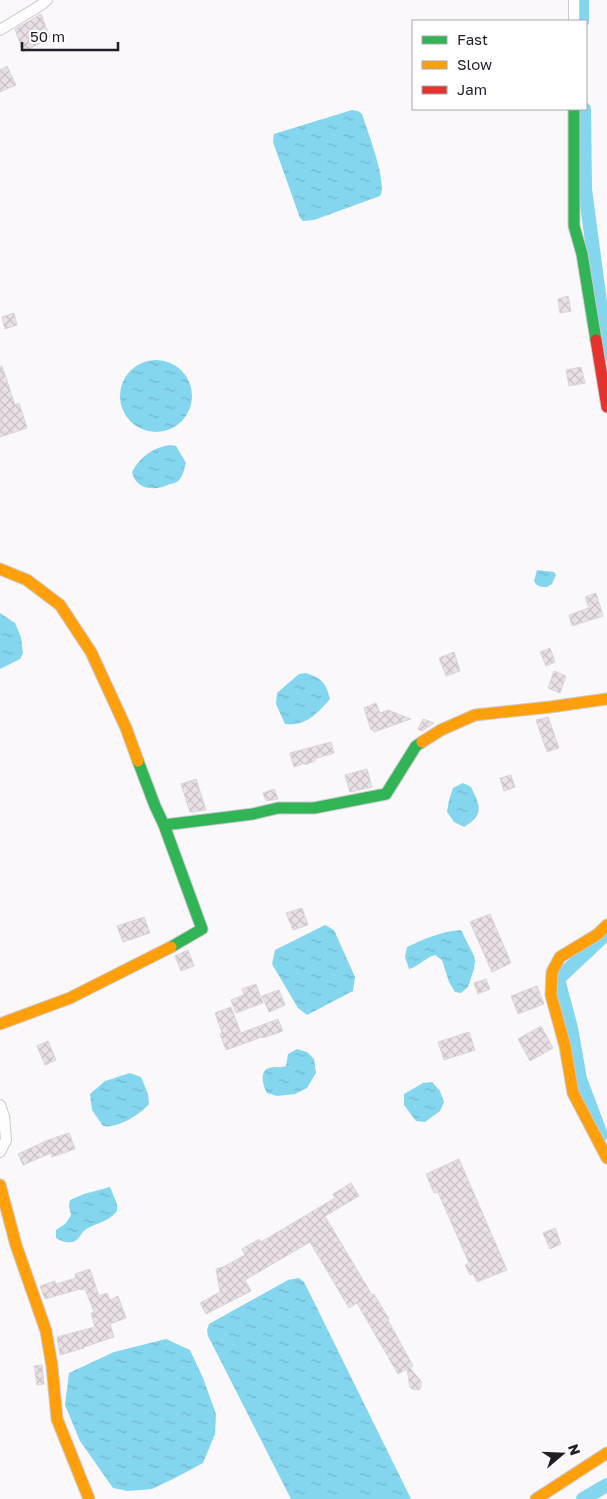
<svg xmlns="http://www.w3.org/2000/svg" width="607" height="1499" font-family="'Golos Text',sans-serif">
	<defs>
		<pattern id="water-ripples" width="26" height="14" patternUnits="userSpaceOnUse" patternTransform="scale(1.25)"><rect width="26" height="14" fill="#84d5ee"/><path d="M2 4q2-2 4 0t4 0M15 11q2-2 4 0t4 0" fill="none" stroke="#72b6cc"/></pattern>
		<pattern id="building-cross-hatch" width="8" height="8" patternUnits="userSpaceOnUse" patternTransform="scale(1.25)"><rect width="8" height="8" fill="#e8e0e5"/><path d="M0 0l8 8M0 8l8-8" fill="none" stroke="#c7c0c4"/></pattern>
	</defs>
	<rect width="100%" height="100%" fill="#faf8fb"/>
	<path fill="url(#water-ripples)" d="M 352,110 L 358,111 L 362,114 C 367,130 388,183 380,196 L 314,220 L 303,221 L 300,218 L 273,142 L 274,134 Z
		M120 396a36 36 0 1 1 72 0a36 36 0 1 1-72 0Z
		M 170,445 L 176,446 L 186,463 C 184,469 183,477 178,481 C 176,483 173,483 170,484 C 156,491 136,491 132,472 C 141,456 152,448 170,445 Z
		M 537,570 L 554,572 L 556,575 L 552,584 L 547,587 C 541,587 537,587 534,581 Z
		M 0,613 L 15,623 L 21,637 L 23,653 L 20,659 L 0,669 Z
		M 306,673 C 322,678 326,683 330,699 C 318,713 305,727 285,724 L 276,704 L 277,693 L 299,674 Z
		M 463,783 L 471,787 C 480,805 485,815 464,827 L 454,822 L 447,812 L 449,800 L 453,788 Z
		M 325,925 L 334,930 L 355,977 L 353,991 L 307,1015 L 298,1008 L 272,964 L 275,950 Z
		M 461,930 L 474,956 L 475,961 L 474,969 L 468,987 L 461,993 L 455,992 L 449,982 L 442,960 L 435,955 C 425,958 419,966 409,969 L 405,957 L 407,947 C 425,939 441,931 461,930 Z
		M 297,1049 L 307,1052 L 314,1059 L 316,1073 L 307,1088 L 295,1094 L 277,1096 L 267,1093 C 262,1084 258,1068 274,1067 C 279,1067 280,1068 286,1066 L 288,1054 Z
		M 130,1073 L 141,1077 L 148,1094 L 149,1104 C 140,1115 116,1129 103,1126 L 92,1110 L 90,1094 L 105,1081 Z
		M 432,1082 L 440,1091 L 444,1102 L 440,1111 L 425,1122 L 416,1121 L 404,1105 L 404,1094 L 423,1083 Z
		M 110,1187 L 117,1204 L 117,1211 C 107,1224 92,1223 83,1232 C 80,1235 79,1239 75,1241 C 69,1244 62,1242 56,1238 L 56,1230 L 66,1223 L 71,1215 L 69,1206 L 70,1200 L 84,1194 Z
		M 299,1278 L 304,1282 L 314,1302 L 411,1499 L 291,1499 L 208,1336 L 207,1330 L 209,1324 L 288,1280 Z
		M 166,1339 L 190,1350 L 203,1378 L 216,1414 L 215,1434 L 203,1463 L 177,1477 L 152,1489 L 128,1491 L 113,1488 L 80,1441 L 65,1405 L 69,1373 L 114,1352 Z"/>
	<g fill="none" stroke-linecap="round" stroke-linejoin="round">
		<path stroke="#84d5ee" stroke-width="14" d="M 582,21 L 582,0
			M 584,109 L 585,189 L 607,355
			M 601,1135 L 580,1079 L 571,1028 L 558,979 L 607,933
			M 583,1499 L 607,1485"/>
	</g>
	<path fill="url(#building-cross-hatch)" stroke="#dbd4d9" d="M 41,14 L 50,38 L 23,52 L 15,29 Z
		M 7,66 L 16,85 L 0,92 L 0,70 Z
		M 568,296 L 571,311 L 560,313 L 558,299 Z
		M 14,313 L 17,325 L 5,329 L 2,317 Z
		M 2,366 L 15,405 L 19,403 L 27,428 L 0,437 L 0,367 Z
		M 581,367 L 585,383 L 569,386 L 566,370 Z
		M 596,593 L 603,616 L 572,626 L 569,615 L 589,608 L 585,597 Z
		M 550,648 L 555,662 L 546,666 L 540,652 Z
		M 454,652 L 460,671 L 446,676 L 439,658 Z
		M 554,671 L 566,676 L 560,693 L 548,688 Z
		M 376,703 L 380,713 L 388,710 L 411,719 L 374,732 L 373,729 L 371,730 L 364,708 Z
		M 548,717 L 559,748 L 547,752 L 536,720 Z
		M 423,719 L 434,723 L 422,731 L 418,729 Z
		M 331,742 L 334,753 L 314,759 L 315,761 L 305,765 L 305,763 L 294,767 L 290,753 Z
		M 367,769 L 372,787 L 350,792 L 345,775 Z
		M 511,775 L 515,787 L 504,791 L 500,778 Z
		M 196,779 L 206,810 L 190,812 L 181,784 Z
		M 274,789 L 278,799 L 266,801 L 263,793 Z
		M 302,908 L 308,925 L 293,930 L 286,913 Z
		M 490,914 L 511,963 L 492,972 L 470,922 Z
		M 144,917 L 150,933 L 123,942 L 117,926 Z
		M 188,950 L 194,966 L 181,971 L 175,956 Z
		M 486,979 L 490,989 L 478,994 L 474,983 Z
		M 256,984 L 263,1003 L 236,1013 L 231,1000 L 244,995 L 242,989 Z
		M 537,986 L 544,1004 L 518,1014 L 511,996 Z
		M 279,990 L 285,1005 L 269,1012 L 262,996 Z
		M 231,1007 L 241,1033 L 278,1019 L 283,1031 L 263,1038 L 262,1037 L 226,1050 L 220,1034 L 222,1033 L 215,1013 Z
		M 541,1026 L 553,1048 L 530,1061 L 518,1039 Z
		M 469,1032 L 475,1050 L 444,1060 L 438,1042 Z
		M 48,1041 L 56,1060 L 45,1065 L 37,1046 Z
		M 69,1133 L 75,1149 L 52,1157 L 51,1153 L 23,1165 L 18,1154 L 48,1140 Z
		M 459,1159 L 507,1270 L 477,1282 L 473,1274 L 470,1275 L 465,1265 L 469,1263 L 438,1192 L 434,1193 L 426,1174 Z
		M 351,1183 L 359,1196 L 325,1216 L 372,1295 L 374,1294 L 389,1319 L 388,1320 L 413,1366 L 410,1368 L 421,1381 L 421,1387 L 419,1390 L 412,1389 L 410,1387 L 407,1369 L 398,1374 L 357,1303 L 349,1308 L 310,1242 L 245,1280 L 251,1291 L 206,1314 L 200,1303 L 220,1292 L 216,1269 L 223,1267 L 245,1255 L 242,1249 L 259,1239 L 261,1242 L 335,1198 L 333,1194 Z
		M 555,1228 L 561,1244 L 550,1249 L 543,1233 Z
		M 90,1269 L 99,1296 L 107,1293 L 110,1300 L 118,1296 L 126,1318 L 110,1324 L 114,1337 L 84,1347 L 84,1348 L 60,1355 L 57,1337 L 95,1327 L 91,1313 L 94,1312 L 85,1289 L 80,1290 L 80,1289 L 45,1299 L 40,1286 L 55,1281 L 56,1284 L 76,1278 L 75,1274 Z
		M 42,1365 L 44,1384 L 37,1385 L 34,1366 Z"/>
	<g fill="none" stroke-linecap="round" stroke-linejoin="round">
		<defs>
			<path id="street" d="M 574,21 L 574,0
				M 0,30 L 41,5 L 47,0
				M 0,1105 L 4,1116 L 6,1140 L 0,1152"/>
			<path id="fast" d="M 574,109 L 574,226 L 582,254 L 596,340
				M 138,761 L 155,806 L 164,825 L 253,814 L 278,808 L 314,808 L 386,794 L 416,746 L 422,742
				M 164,825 L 202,929 L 171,947"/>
			<path id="slow" d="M 0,569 L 27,580 L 60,605 L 91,652 L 126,728 L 138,761
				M 422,742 L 441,730 L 475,715 L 550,707 L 607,699
				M 607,925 L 598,934 L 560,957 L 552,972 L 551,995 L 565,1046 L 573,1093 L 607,1158
				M 0,1024 L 70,998 L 171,947
				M 0,1185 L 16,1245 L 46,1331 L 52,1366 L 57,1419 L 89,1499
				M 536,1499 L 607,1453"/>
			<path id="jam" d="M 596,340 L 607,407"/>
		</defs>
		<use href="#street" stroke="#cdc8cf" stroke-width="12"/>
		<use href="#fast" stroke="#cdc8cf" stroke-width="13"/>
		<use href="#slow" stroke="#cdc8cf" stroke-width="13"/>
		<use href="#jam" stroke="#cdc8cf" stroke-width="13"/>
		<use href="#street" stroke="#fefefe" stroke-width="10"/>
		<use href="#fast" stroke="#30b455" stroke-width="11"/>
		<use href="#slow" stroke="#ff9f0a" stroke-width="11"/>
		<use href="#jam" stroke="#e5322d" stroke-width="11"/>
	</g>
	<rect x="412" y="20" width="175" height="90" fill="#ffffff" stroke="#a7a5a9"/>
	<rect x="422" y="36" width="25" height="8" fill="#30b455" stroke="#a7a5a9"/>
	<text x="457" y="45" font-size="15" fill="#231d27">Fast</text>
	<rect x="422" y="61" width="25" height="8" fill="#ff9f0a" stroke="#a7a5a9"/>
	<text x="457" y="70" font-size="15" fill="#231d27">Slow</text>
	<rect x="422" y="86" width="25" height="8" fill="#e5322d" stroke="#a7a5a9"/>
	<text x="457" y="95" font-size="15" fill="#231d27">Jam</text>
	<g transform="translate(562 1454) rotate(71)" stroke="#ffffff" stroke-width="4" paint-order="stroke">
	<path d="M0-4L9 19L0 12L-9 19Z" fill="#231d27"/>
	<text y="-8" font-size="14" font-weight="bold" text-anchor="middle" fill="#231d27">N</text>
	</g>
	<path d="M22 42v8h96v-8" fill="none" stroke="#231d27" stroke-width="2.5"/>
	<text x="30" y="42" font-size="15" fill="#231d27" stroke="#ffffff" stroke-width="4" paint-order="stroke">50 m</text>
</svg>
